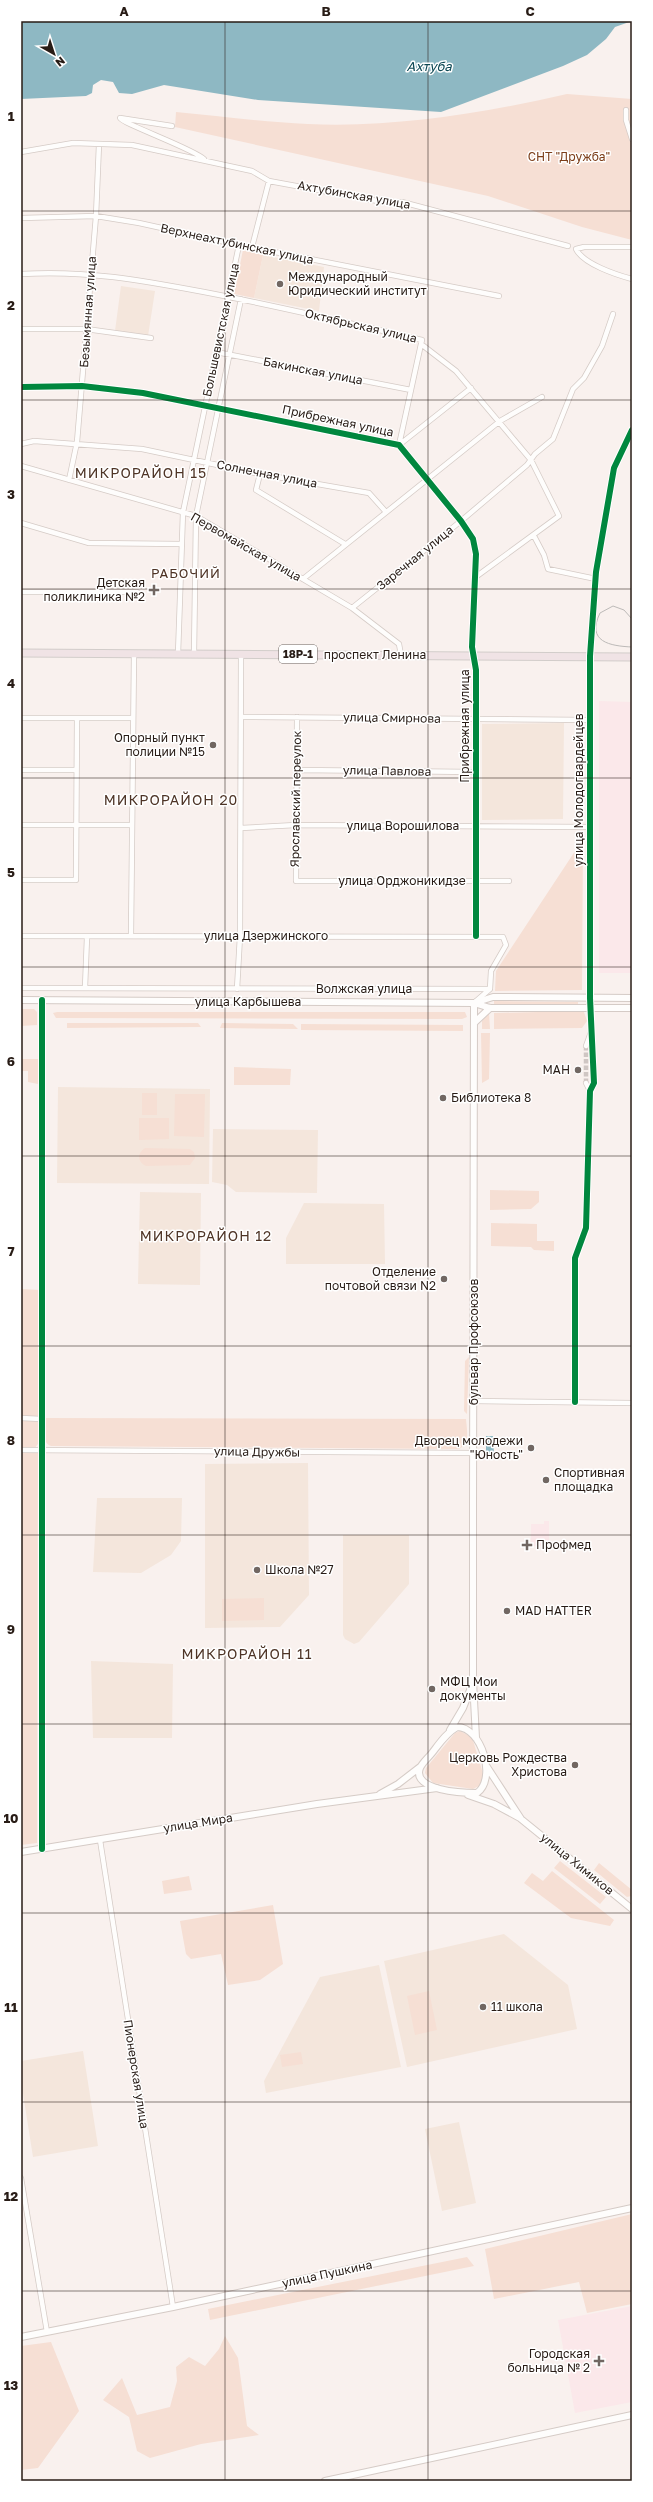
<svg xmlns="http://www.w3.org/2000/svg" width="653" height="2502" font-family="'Golos Text',sans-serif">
	<rect width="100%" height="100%" fill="#f9f1ee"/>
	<path fill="#f4e6dc" d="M 263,255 L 324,267 L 319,311 L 254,298 Z
		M 121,286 L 155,291 L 148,336 L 115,331 Z
		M 564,723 L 563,819 L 482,820 L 482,724 Z
		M 58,1087 L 210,1089 L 209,1184 L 57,1183 Z
		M 213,1129 L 318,1130 L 317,1193 L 236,1192 L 227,1185 L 212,1182 Z
		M 140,1192 L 201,1193 L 200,1285 L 138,1284 Z
		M 304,1203 L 384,1204 L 385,1264 L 286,1264 L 286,1238 Z
		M 308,1463 L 309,1595 L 280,1627 L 205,1628 L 205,1464 Z
		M 97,1498 L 182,1498 L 181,1541 L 171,1555 L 141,1573 L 93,1572 Z
		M 343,1535 L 409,1535 L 409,1584 L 359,1642 L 354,1644 L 345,1639 L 343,1635 Z
		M 91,1661 L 173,1664 L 172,1738 L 93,1738 Z
		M 504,1934 L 568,1985 L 577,2029 L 407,2067 L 384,1961 Z
		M 379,1965 L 401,2067 L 266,2093 L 264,2081 L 320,1977 Z
		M 83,2051 L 98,2146 L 33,2157 L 21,2081 L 21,2061 Z
		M 459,2122 L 476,2203 L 442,2211 L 425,2129 Z"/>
	<path fill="#fbe8ea" d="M 599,701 L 632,702 L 632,973 L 599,973 Z
		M 544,1521 L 549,1521 L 549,1546 L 531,1546 L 531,1524 L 544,1524 Z
		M 632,2306 L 632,2402 L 575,2413 L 558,2320 Z"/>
	<path fill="#f6dfd4" d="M 567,94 L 632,99 L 632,240 L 582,227 L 488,196 L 175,127 L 176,112 C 220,116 264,122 308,124 C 393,128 484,113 567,94 Z
		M 243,250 L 263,255 L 254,298 L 234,294 Z
		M 583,839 L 582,990 L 495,991 L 496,971 Z
		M 494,1001 L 578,1002 L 578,1004 L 494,1004 Z
		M 21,1009 L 34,1009 L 37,1012 L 37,1025 L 21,1026 Z
		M 579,1011 L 584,1012 L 587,1021 L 582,1028 L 494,1029 L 494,1013 Z
		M 57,1012 L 465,1012 L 467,1017 L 462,1019 L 56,1018 L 53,1013 Z
		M 489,1013 L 490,1029 L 482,1029 L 482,1021 Z
		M 67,1023 L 198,1023 L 201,1027 L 67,1028 Z
		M 222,1023 L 293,1024 L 298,1029 L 220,1028 Z
		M 301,1024 L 463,1025 L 463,1031 L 301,1030 Z
		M 481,1033 L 490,1033 L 489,1079 L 482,1083 Z
		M 21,1059 L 39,1059 L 38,1084 L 28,1082 L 28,1071 L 21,1071 Z
		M 234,1067 L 291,1069 L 290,1085 L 234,1085 Z
		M 142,1093 L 157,1093 L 157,1115 L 142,1115 Z
		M 175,1094 L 205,1094 L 204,1137 L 174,1136 Z
		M 139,1118 L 169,1118 L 169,1139 L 139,1140 Z
		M 145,1148 L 190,1149 L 194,1152 L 195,1158 L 190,1165 L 146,1166 C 137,1162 137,1153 145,1148 Z
		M 490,1190 L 539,1191 L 539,1202 L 531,1209 L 490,1210 Z
		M 491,1223 L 537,1224 L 537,1241 L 554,1241 L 554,1251 L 534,1250 L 531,1247 L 491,1246 Z
		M 21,1289 L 40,1290 L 40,1441 L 35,1448 L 21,1448 Z
		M 469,1357 L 467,1414 L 464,1411 L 465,1361 Z
		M 44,1418 L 466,1419 C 467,1431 470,1443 459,1449 L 51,1446 C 40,1441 44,1428 44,1418 Z
		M 21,1452 L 38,1452 L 37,1843 L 21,1845 Z
		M 264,1598 L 264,1620 L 222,1621 L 222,1599 Z
		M 460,1731 L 472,1737 L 484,1777 L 481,1785 L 473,1789 L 433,1783 L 425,1773 L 426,1768 L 455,1733 Z
		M 560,1861 L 606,1897 L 600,1904 L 554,1868 Z
		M 599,1863 L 632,1890 L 631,1896 L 627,1897 L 594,1870 Z
		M 552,1871 L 614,1920 L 610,1926 L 571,1918 L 524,1883 L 532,1873 L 543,1881 Z
		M 189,1876 L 192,1890 L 164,1894 L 162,1881 Z
		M 273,1905 L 283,1964 L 260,1980 L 228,1985 L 221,1954 L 191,1959 L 186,1954 L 180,1921 Z
		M 429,1991 L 437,2030 L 415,2035 L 407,1996 Z
		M 301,2052 L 303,2064 L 282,2067 L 280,2055 Z
		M 632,2214 L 632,2304 L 587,2313 L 579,2282 L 494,2299 L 485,2249 Z
		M 467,2257 L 474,2266 L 210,2320 L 208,2309 Z
		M 225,2336 L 238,2358 L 247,2426 L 259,2435 L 201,2444 L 150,2458 L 137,2451 L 129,2417 L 103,2400 L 122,2378 L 137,2415 L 170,2407 L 177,2381 L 176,2367 L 189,2357 L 205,2366 L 219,2349 Z
		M 51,2342 L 79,2411 L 38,2468 L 21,2470 L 21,2346 Z"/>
	<path fill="#8eb8c3" d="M 21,21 L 632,21 L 615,27 L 606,39 L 587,55 L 563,66 L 441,112 L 258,100 L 164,85 L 132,94 L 119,93 L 113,82 L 101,80 L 93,85 L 92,93 L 86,96 L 21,99 Z
		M 493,1436 L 494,1454 L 486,1455 L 486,1436 Z"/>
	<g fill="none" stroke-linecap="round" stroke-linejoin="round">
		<path stroke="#cfc6c3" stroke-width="4.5" stroke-dasharray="4.5 2" stroke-linecap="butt" d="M 593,1046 L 594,1083
			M 586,1083 L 586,1046"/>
		<defs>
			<path id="street" d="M 626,110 L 626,120 L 632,139
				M 172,126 L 120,118 C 121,123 194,149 204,159
				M 21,152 L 73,143 L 132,145 L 252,171 L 269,181 L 383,202 L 402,202 L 568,246
				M 21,218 L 96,216 L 139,223 L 239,245 L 499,296
				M 252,247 L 269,181
				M 632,247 L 584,247 L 576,249 C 583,264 617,275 632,279
				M 21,274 C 86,270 140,280 204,292 C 277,306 350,323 422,340 L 421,344 L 456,371 L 531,460 L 559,516 L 477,576
				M 21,329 L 86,329 L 151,338
				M 216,352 L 411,390
				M 21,387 L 82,386 L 143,393 L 399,445 L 461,521 L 473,539 L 476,554 L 472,647 L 476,670 L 476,936
				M 21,444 L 34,441 L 142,449 L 260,474 L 369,493 L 386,512
				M 399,445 L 421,344
				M 399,445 L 471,388
				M 21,466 L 196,516 L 352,608 L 399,644 L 401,655
				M 260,474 L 256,490 L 345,544
				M 69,480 L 77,442 L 96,216 L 99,144
				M 21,523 L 89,543 L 181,544
				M 534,536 L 544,555 L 548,569 L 596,579
				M 303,579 L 500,421 L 542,397
				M 21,592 L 137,592
				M 352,608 L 461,521 L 527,465 L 535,454 L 553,439 L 573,389 L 584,378 L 602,346 L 613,314
				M 178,654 L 183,512 L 239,245
				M 194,654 L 196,516 L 241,299
				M 590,656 L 596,572 L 614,468 L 632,430
				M 242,717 L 590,720
				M 297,717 L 296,881 L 509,881
				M 21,718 L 132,718
				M 21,770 L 76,770
				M 297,770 L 476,772
				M 21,825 L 132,825
				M 241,828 L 296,825 L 590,827
				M 21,880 L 76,880 L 77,718
				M 21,936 L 503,937 L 506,945 L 491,971 L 490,989 L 475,1002
				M 131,936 L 134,654
				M 21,988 L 490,989
				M 85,988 L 87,937
				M 237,989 L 240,936 L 241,654
				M 42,1000 L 42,1849
				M 590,1007 L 593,1046
				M 586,1046 L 591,1032
				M 586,1083 L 590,1091
				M 474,1401 L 632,1403
				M 575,1402 L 575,1258 L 586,1228 L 590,1091 L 594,1083
				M 21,1418 L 41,1419
				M 21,1450 L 473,1453
				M 100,1840 L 173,2307
				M 21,2178 L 47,2332"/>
			<path id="secondary" d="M 590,656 L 590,1007
				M 21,1000 L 474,1003 L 493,997 L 632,998
				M 474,1003 L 473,1511 L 473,1681 L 476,1738
				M 474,1003 L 490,1008 L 632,1008
				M 475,1022 L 490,1008
				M 457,1727 C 482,1727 497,1779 477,1793 C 464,1793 411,1791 420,1768 C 422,1763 428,1758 432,1753 C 439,1744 446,1733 457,1727 Z
				M 450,1730 L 463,1708 L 472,1685
				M 487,1767 L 521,1819 L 632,1909
				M 380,1794 L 398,1784 L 420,1767
				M 468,1795 L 494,1804 L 520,1818
				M 21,1852 L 317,1804 L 437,1788
				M 21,2337 L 173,2307 L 632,2208
				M 325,2481 L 632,2415"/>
			<path id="primary" d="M 21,653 L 632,657"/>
		</defs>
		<use href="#street" stroke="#d5cbc6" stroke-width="6"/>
		<use href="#secondary" stroke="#d5cbc6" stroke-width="8"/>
		<use href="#primary" stroke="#d2cdca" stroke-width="9"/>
		<use href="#street" stroke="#fefdfc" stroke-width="4.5"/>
		<use href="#secondary" stroke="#fefdfc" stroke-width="6"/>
		<use href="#primary" stroke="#f0e3e5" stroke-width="7"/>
		<path stroke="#bdbab8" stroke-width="1" d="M 632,619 L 624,610 L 613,606 L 600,613 C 586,642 610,646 632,647"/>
		<defs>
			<path id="cycleway" d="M 21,387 L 82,386 L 143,393 L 399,445 L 461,521 L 473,539 L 476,554 L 472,647 L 476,670 L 476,936
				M 42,1000 L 42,1849
				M 575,1402 L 575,1258 L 586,1228 L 590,1091 L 594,1083 L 590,998 L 590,656 L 596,572 L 614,468 L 632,430"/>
		</defs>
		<use href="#cycleway" stroke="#fff" stroke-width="8"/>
		<use href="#cycleway" stroke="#00873e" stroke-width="6"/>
	</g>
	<path fill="none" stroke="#281c16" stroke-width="1" stroke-opacity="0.55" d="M 225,21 L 225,2481M 428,21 L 428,2481M 21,211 L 632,211M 21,400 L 632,400M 21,589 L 632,589M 21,778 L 632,778M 21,967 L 632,967M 21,1156 L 632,1156M 21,1346 L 632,1346M 21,1535 L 632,1535M 21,1724 L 632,1724M 21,1913 L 632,1913M 21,2102 L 632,2102M 21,2291 L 632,2291"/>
	<g fill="#716762" stroke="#fff" stroke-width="1.5">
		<circle cx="280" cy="284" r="4"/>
		<path d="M152 584h4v4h4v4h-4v4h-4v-4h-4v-4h4z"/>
		<circle cx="213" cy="745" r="4"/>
		<circle cx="578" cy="1070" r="4"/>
		<circle cx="443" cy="1098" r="4"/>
		<circle cx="444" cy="1279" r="4"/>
		<circle cx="531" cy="1448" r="4"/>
		<circle cx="546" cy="1480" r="4"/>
		<path d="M525 1539h4v4h4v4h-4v4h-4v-4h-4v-4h4z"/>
		<circle cx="257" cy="1570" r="4"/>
		<circle cx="507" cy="1611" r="4"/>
		<circle cx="432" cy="1689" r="4"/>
		<circle cx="575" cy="1765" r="4"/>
		<circle cx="483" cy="2007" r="4"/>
		<path d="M597 2355h4v4h4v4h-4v4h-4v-4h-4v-4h4z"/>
	</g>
	<g text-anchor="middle" stroke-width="3" stroke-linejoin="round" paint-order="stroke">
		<rect fill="#fff" stroke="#68605c" stroke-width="1" x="279" y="645" width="38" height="18" rx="3"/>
		<g font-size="11" font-weight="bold" fill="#281c16">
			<text x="298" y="658">18Р-1</text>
		</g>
		<g font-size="12" fill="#7c3d18" stroke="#fff">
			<text x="569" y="161">СНТ "Дружба"</text>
		</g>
		<g font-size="12" fill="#281c16" stroke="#fff">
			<text transform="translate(354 195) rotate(10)" y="4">Ахтубинская улица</text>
			<text transform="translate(237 244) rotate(12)" y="4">Верхнеахтубинская улица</text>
			<text transform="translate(88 312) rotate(-86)" y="4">Безымянная улица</text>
			<text transform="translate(361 326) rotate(13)" y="4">Октябрьская улица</text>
			<text transform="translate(221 330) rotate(-78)" y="4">Большевистская улица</text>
			<text transform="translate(313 371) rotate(11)" y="4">Бакинская улица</text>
			<text transform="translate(338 421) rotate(12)" y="4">Прибрежная улица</text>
			<text transform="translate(267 474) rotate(11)" y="4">Солнечная улица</text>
			<text transform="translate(246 547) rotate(30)" y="4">Первомайская улица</text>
			<text transform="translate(415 558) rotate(-39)" y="4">Заречная улица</text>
			<text x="375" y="659">проспект Ленина</text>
			<text transform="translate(392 718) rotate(1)" y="4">улица Смирнова</text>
			<text transform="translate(465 726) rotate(-90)" y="4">Прибрежная улица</text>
			<text transform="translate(387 771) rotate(1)" y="4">улица Павлова</text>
			<text transform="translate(579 790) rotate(-90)" y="4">улица Молодогвардейцев</text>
			<text transform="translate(296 799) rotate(-89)" y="4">Ярославский переулок</text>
			<text x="403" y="830">улица Ворошилова</text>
			<text x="402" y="885">улица Орджоникидзе</text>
			<text x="266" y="940">улица Дзержинского</text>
			<text x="364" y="993">Волжская улица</text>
			<text x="248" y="1006">улица Карбышева</text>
			<text transform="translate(474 1342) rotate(-90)" y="4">бульвар Профсоюзов</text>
			<text transform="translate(257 1452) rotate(1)" y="4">улица Дружбы</text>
			<text transform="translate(198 1823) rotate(-9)" y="4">улица Мира</text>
			<text transform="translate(577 1864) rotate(39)" y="4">улица Химиков</text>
			<text transform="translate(136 2074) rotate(81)" y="4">Пионерская улица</text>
			<text transform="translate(327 2274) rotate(-12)" y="4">улица Пушкина</text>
		</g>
		<g font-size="12" fill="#281c16" stroke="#fff" text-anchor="start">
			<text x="288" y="281">Международный<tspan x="288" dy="14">Юридический институт</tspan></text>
			<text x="145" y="587" text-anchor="end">Детская<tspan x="145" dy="14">поликлиника №2</tspan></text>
			<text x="205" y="742" text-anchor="end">Опорный пункт<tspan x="205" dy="14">полиции №15</tspan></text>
			<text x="570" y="1074" text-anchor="end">МАН</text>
			<text x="451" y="1102">Библиотека 8</text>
			<text x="436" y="1276" text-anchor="end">Отделение<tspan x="436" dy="14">почтовой связи N2</tspan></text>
			<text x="523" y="1445" text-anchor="end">Дворец молодежи<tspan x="523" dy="14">"Юность"</tspan></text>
			<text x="554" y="1477">Спортивная<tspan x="554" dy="14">площадка</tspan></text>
			<text x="536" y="1549">Профмед</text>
			<text x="265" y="1574">Школа №27</text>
			<text x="515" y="1615">MAD HATTER</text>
			<text x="440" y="1686">МФЦ Мои<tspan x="440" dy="14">документы</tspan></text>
			<text x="567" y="1762" text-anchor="end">Церковь Рождества<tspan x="567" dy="14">Христова</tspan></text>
			<text x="491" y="2011">11 школа</text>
			<text x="590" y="2358" text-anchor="end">Городская<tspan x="590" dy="14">больница № 2</tspan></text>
		</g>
		<g font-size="13" font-style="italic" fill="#0c4753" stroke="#fff">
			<text x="429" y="71">Ахтуба</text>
		</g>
		<g font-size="13" letter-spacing="1" fill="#4e3426" stroke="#fff">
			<text x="186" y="578">РАБОЧИЙ</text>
		</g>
		<g font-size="14" letter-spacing="1" fill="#4e3426" stroke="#fff">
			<text x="141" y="478">МИКРОРАЙОН 15</text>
			<text x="171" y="805">МИКРОРАЙОН 20</text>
			<text x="206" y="1241">МИКРОРАЙОН 12</text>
			<text x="247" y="1659">МИКРОРАЙОН 11</text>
		</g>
	</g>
	<rect width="653" height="2502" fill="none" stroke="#ffffff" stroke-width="44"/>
	<g transform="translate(54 54) rotate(141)" stroke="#ffffff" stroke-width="3" paint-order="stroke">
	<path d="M0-3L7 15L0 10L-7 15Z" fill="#281c16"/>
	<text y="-6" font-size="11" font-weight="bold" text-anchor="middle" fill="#281c16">N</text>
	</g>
	<rect x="22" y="22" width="609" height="2458" fill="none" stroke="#281c16" stroke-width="1.5"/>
	<g font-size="13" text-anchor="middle" font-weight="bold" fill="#281c16">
		<text x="124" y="16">A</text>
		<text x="326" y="16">B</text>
		<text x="530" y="16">C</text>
		<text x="11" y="121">1</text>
		<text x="11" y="310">2</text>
		<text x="11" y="499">3</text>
		<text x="11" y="688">4</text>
		<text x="11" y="877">5</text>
		<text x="11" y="1066">6</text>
		<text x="11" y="1256">7</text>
		<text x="11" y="1445">8</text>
		<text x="11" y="1634">9</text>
		<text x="11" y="1823">10</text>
		<text x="11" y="2012">11</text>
		<text x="11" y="2201">12</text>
		<text x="11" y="2390">13</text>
	</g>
</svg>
